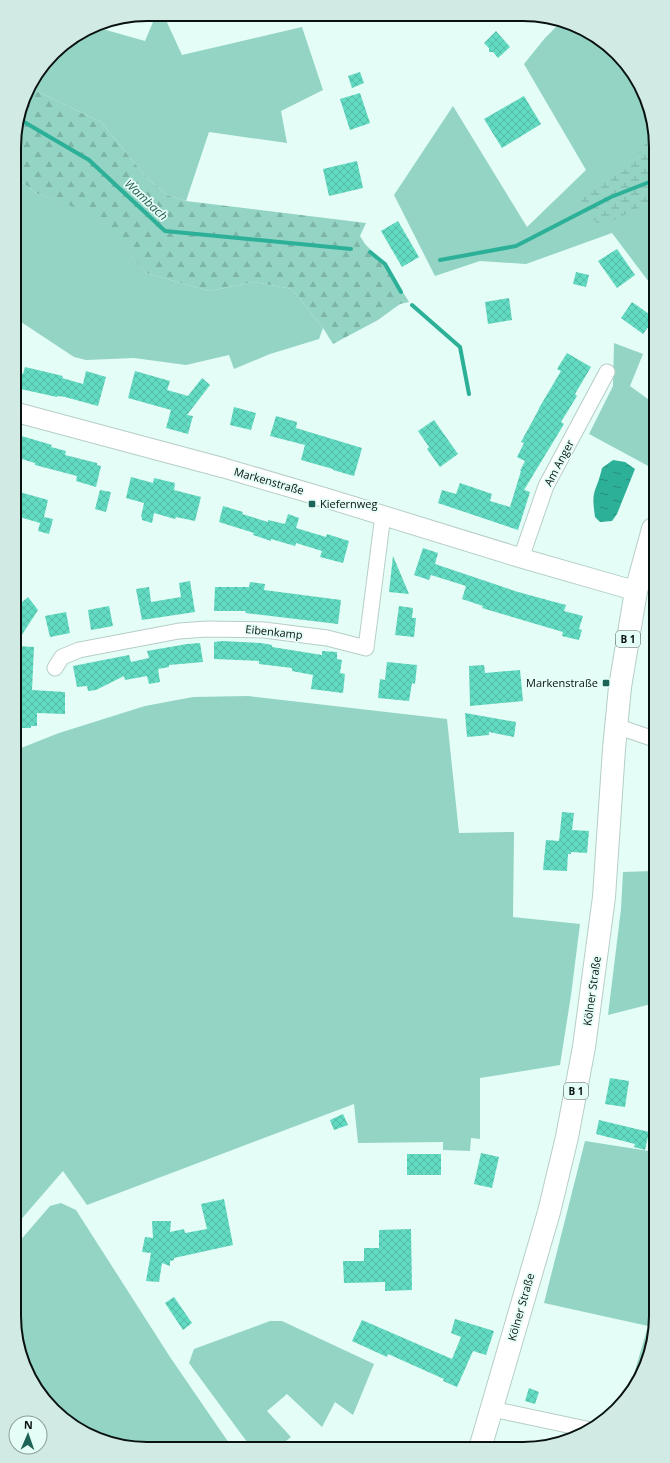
<svg xmlns="http://www.w3.org/2000/svg" width="670" height="1463" font-family="'Open Sans',sans-serif">
	<defs>
		<pattern id="forest-firs" width="22" height="20" patternUnits="userSpaceOnUse"><rect width="22" height="20" fill="#93d4c4"/><path d="M5 1l3.5 6h-7zM16 11l3.5 6h-7z" fill="#7db5a7"/></pattern>
		<pattern id="wetland-marsh" width="20" height="14" patternUnits="userSpaceOnUse"><rect width="20" height="14" fill="#93d4c4"/><path d="M1 5h8M5 5V1M11 12h8M15 12V8" fill="none" stroke="#7db5a7"/></pattern>
		<pattern id="water-ripples" width="26" height="14" patternUnits="userSpaceOnUse"><rect width="26" height="14" fill="#2db098"/><path d="M2 4q2-2 4 0t4 0M15 11q2-2 4 0t4 0" fill="none" stroke="#258e7b"/></pattern>
		<pattern id="building-cross-hatch" width="8" height="8" patternUnits="userSpaceOnUse"><rect width="8" height="8" fill="#61dac1"/><path d="M0 0l8 8M0 8l8-8" fill="none" stroke="#53baa5"/></pattern>
	</defs>
	<rect width="100%" height="100%" fill="#e4fdf6"/>
	<path fill="#93d4c4" d="M 165,18 L 182,55 L 302,27 L 323,90 L 281,111 L 287,143 L 209,132 L 186,201 L 167,195 L 146,177 L 101,122 L 28,87 L 59,47 L 92,26 L 145,41 L 153,22 Z
		M 561,22 L 611,47 L 634,73 L 651,112 L 652,286 L 612,233 L 526,264 L 480,261 L 435,276 L 394,195 L 453,106 L 527,227 L 586,170 L 524,64 L 545,38 Z
		M 14,176 L 36,193 L 95,214 L 146,273 L 209,291 L 254,282 L 292,289 L 323,328 L 319,339 L 270,354 L 234,369 L 229,355 L 186,365 L 134,358 L 86,360 L 74,357 L 15,318 Z
		M 614,343 L 643,354 L 630,386 L 652,402 L 652,468 L 589,434 L 613,386 Z
		M 248,696 L 447,719 L 459,833 L 514,832 L 513,917 L 580,924 L 571,995 L 560,1065 L 480,1078 L 480,1139 L 471,1138 L 470,1151 L 443,1150 L 443,1142 L 358,1143 L 354,1104 L 87,1205 L 63,1171 L 18,1223 L 16,750 L 59,733 L 145,706 L 193,697 Z
		M 654,871 L 655,1003 L 608,1015 L 621,909 L 623,872 Z
		M 585,1141 L 655,1152 L 656,1325 L 646,1367 L 627,1398 L 648,1326 L 544,1303 Z
		M 61,1203 L 76,1210 L 170,1357 L 231,1446 L 121,1446 L 59,1416 L 32,1383 L 19,1351 L 18,1243 L 50,1206 Z
		M 270,1321 L 282,1321 L 374,1364 L 353,1415 L 335,1402 L 322,1427 L 287,1394 L 267,1411 L 291,1437 L 280,1446 L 250,1446 L 189,1363 L 194,1349 Z"/>
	<path fill="url(#forest-firs)" d="M 28,87 L 101,122 L 146,177 L 167,195 L 186,201 L 366,223 L 360,236 L 365,244 L 387,266 L 409,302 L 400,304 L 378,320 L 333,344 L 323,328 L 292,289 L 254,282 L 209,291 L 146,273 L 95,215 L 36,193 L 14,176 L 14,138 Z"/>
	<path fill="url(#wetland-marsh)" d="M 652,141 L 652,201 L 600,227 L 577,199 L 628,168 L 641,147 Z"/>
	<path fill="url(#water-ripples)" d="M 613,460 L 625,462 L 635,469 L 617,514 L 612,521 L 600,522 L 595,517 C 594,508 592,499 595,490 C 598,482 600,477 602,468 Z"/>
	<g fill="none" stroke-linecap="round" stroke-linejoin="round">
		<path stroke="#2db098" stroke-width="4" d="M 19,119 L 89,160 L 165,231 L 351,249
			M 370,252 L 385,264 L 401,292
			M 440,260 L 516,246 L 611,197 L 652,181
			M 412,305 L 460,347 L 469,394"/>
	</g>
	<path fill="url(#building-cross-hatch)" d="M 496,31 L 510,47 L 498,58 L 493,52 L 489,52 L 489,48 L 484,43 Z
		M 360,72 L 364,83 L 352,88 L 348,76 Z
		M 360,93 L 370,123 L 350,130 L 340,99 Z
		M 524,96 L 541,124 L 502,148 L 484,119 Z
		M 357,161 L 363,188 L 329,196 L 323,169 Z
		M 398,221 L 419,257 L 402,267 L 381,231 Z
		M 617,249 L 635,275 L 617,288 L 598,261 Z
		M 576,272 L 589,275 L 586,287 L 573,284 Z
		M 509,298 L 512,320 L 488,324 L 485,302 Z
		M 632,302 L 652,316 L 652,322 L 643,334 L 621,318 Z
		M 567,353 L 591,367 L 575,394 L 577,396 L 561,422 L 564,424 L 524,490 L 530,492 L 518,530 L 438,503 L 442,490 L 456,494 L 460,483 L 492,494 L 490,501 L 510,507 L 521,471 L 520,471 L 525,461 L 517,457 L 524,443 L 521,442 L 539,409 L 539,408 L 561,371 L 557,369 Z
		M 25,367 L 63,376 L 62,378 L 83,384 L 86,371 L 106,377 L 98,406 L 65,397 L 58,396 L 57,397 L 16,388 L 20,373 L 23,374 Z
		M 135,371 L 170,381 L 167,390 L 188,396 L 202,378 L 210,385 L 187,415 L 193,416 L 188,434 L 166,428 L 171,410 L 128,398 Z
		M 234,407 L 256,413 L 251,430 L 230,425 Z
		M 276,416 L 297,422 L 296,428 L 362,448 L 354,476 L 333,470 L 333,469 L 301,460 L 305,445 L 270,436 Z
		M 434,420 L 458,454 L 440,467 L 427,449 L 429,447 L 418,431 Z
		M 15,434 L 52,445 L 51,447 L 66,451 L 65,455 L 97,463 L 97,465 L 101,466 L 96,487 L 76,481 L 77,476 L 35,465 L 35,463 L 15,457 Z
		M 131,477 L 153,483 L 154,478 L 175,483 L 174,490 L 201,497 L 195,521 L 176,517 L 175,519 L 154,513 L 152,523 L 142,520 L 142,517 L 141,517 L 144,503 L 126,498 Z
		M 100,490 L 111,492 L 106,512 L 95,509 Z
		M 16,491 L 48,500 L 44,517 L 53,519 L 49,534 L 38,531 L 40,523 L 16,516 Z
		M 223,506 L 243,512 L 242,514 L 268,522 L 268,520 L 285,524 L 288,514 L 299,518 L 296,528 L 326,537 L 327,534 L 349,541 L 343,563 L 320,557 L 322,551 L 296,543 L 295,546 L 271,539 L 271,541 L 253,535 L 254,533 L 219,522 Z
		M 423,548 L 438,553 L 435,564 L 518,592 L 566,605 L 564,611 L 583,616 L 579,629 L 582,630 L 579,640 L 562,636 L 563,632 L 482,608 L 483,606 L 462,599 L 466,586 L 431,575 L 429,580 L 414,575 Z
		M 393,556 L 409,594 L 389,592 Z
		M 190,581 L 195,612 L 142,620 L 136,589 L 149,587 L 151,602 L 181,597 L 179,583 Z
		M 250,582 L 265,584 L 264,590 L 341,600 L 338,624 L 245,613 L 246,611 L 214,611 L 215,587 L 249,587 Z
		M 16,595 L 22,602 L 28,597 L 38,610 L 16,644 Z
		M 109,606 L 113,626 L 91,630 L 88,610 Z
		M 399,606 L 413,608 L 412,618 L 416,618 L 414,637 L 395,635 Z
		M 66,612 L 70,633 L 50,637 L 45,616 Z
		M 222,641 L 261,643 L 272,645 L 272,647 L 322,655 L 322,651 L 337,652 L 337,659 L 342,660 L 340,673 L 345,674 L 343,693 L 311,689 L 313,675 L 292,671 L 292,668 L 259,664 L 259,661 L 214,659 L 214,642 Z
		M 200,643 L 203,662 L 169,665 L 169,667 L 158,669 L 160,682 L 149,684 L 147,676 L 125,680 L 124,676 L 96,690 L 88,691 L 87,686 L 77,687 L 73,666 L 129,655 L 131,662 L 149,658 L 147,651 L 187,644 Z
		M 16,646 L 34,647 L 32,690 L 65,692 L 65,714 L 37,713 L 37,726 L 31,726 L 31,728 L 16,728 Z
		M 387,662 L 417,665 L 415,684 L 412,683 L 409,701 L 378,698 L 380,679 L 385,680 Z
		M 484,665 L 485,673 L 520,670 L 523,701 L 470,706 L 469,666 Z
		M 465,713 L 516,722 L 514,737 L 489,732 L 489,735 L 467,737 Z
		M 562,812 L 574,813 L 572,830 L 589,831 L 587,853 L 571,852 L 571,854 L 568,854 L 567,871 L 543,870 L 546,840 L 559,841 Z
		M 610,1078 L 629,1081 L 625,1107 L 605,1104 Z
		M 343,1114 L 348,1125 L 334,1130 L 330,1120 Z
		M 599,1120 L 649,1132 L 645,1150 L 634,1147 L 635,1144 L 596,1134 Z
		M 481,1153 L 499,1157 L 492,1188 L 474,1184 Z
		M 407,1154 L 441,1154 L 441,1175 L 407,1175 Z
		M 224,1199 L 233,1245 L 174,1258 L 174,1260 L 170,1261 L 170,1266 L 162,1263 L 159,1282 L 146,1281 L 151,1253 L 142,1252 L 145,1237 L 153,1238 L 152,1221 L 171,1221 L 170,1232 L 184,1229 L 185,1233 L 207,1229 L 201,1204 Z
		M 411,1229 L 412,1290 L 385,1291 L 385,1282 L 344,1283 L 343,1261 L 364,1261 L 364,1248 L 379,1248 L 379,1230 Z
		M 174,1297 L 192,1323 L 183,1330 L 165,1303 Z
		M 455,1319 L 494,1331 L 486,1355 L 473,1351 L 457,1387 L 443,1381 L 444,1379 L 388,1354 L 387,1357 L 352,1341 L 362,1320 L 452,1359 L 461,1337 L 451,1333 Z
		M 529,1388 L 539,1392 L 535,1404 L 525,1401 Z"/>
	<g fill="none" stroke-linecap="round" stroke-linejoin="round">
		<defs>
			<path id="minor" d="M 521,558 L 546,486 L 607,372
				M 55,668 L 62,657 L 79,650 L 179,631 L 207,629 L 264,630 L 327,638 L 366,648 L 383,515
				M 616,726 L 654,739
				M 492,1409 L 591,1430"/>
			<path id="tertiary" d="M 15,412 L 224,468 L 323,497 L 521,558 L 636,591"/>
			<path id="primary" d="M 481,1445 L 549,1212 L 567,1137 L 584,1047 L 604,897 L 614,749 L 620,687 L 636,591 L 653,529"/>
		</defs>
		<use href="#minor" stroke="#b6cec7" stroke-width="17"/>
		<use href="#tertiary" stroke="#b6cec7" stroke-width="21"/>
		<use href="#primary" stroke="#b6cec7" stroke-width="24"/>
		<use href="#minor" stroke="#fff" stroke-width="15"/>
		<use href="#tertiary" stroke="#fff" stroke-width="19"/>
		<use href="#primary" stroke="#fff" stroke-width="22"/>
	</g>
	<g fill="#1e6456" stroke="#e4fdf6" stroke-width="1.5">
		<rect x="308" y="500" width="8" height="8" rx="2"/>
		<rect x="602" y="679" width="8" height="8" rx="2"/>
	</g>
	<g text-anchor="middle" stroke-width="3.5" stroke-linejoin="round" paint-order="stroke">
		<g fill="#e4fdf6" stroke="#4b5855" stroke-width="1">
			<rect x="616" y="631" width="24" height="16" rx="3"/>
			<rect x="564" y="1083" width="24" height="16" rx="3"/>
		</g>
		<g font-size="10" font-weight="bold" fill="#091210">
			<text x="628" y="643">B 1</text>
			<text x="576" y="1095">B 1</text>
		</g>
		<g font-size="11" fill="#091210" stroke="#e4fdf6">
			<text transform="translate(559 463) rotate(-62)" y="4">Am Anger</text>
			<text transform="translate(269 481) rotate(16)" y="4">Markenstraße</text>
			<text transform="translate(274 632) rotate(6)" y="4">Eibenkamp</text>
			<text transform="translate(592 991) rotate(-82)" y="4">Kölner Straße</text>
			<text transform="translate(521 1307) rotate(-74)" y="4">Kölner Straße</text>
		</g>
		<g font-size="11" fill="#091210" stroke="#e4fdf6" text-anchor="start">
			<text x="320" y="508">Kiefernweg</text>
			<text x="598" y="687" text-anchor="end">Markenstraße</text>
		</g>
		<g font-size="12" font-style="italic" fill="#295c51" stroke="#e4fdf6">
			<text transform="translate(146 200) rotate(43)" y="4">Wambach</text>
		</g>
	</g>
	<path d="M0 0H670V1463H0ZM147 21H523A126 126 0 0 1 649 147V1316A126 126 0 0 1 523 1442H147A126 126 0 0 1 21 1316V147A126 126 0 0 1 147 21Z" fill="#d2eae4" fill-rule="evenodd"/>
	<path fill="none" stroke="#091210" stroke-width="2" d="M147 21H523A126 126 0 0 1 649 147V1316A126 126 0 0 1 523 1442H147A126 126 0 0 1 21 1316V147A126 126 0 0 1 147 21Z"/>
	<g transform="translate(28 1435) rotate(2)"><circle r="19" fill="#e4fdf6" stroke="#8c9f9a"/>
	<path d="M0-3L7 15L0 10L-7 15Z" fill="#1e6456"/>
	<text y="-6" font-size="11" font-weight="bold" text-anchor="middle" fill="#091210">N</text>
	</g>
</svg>
